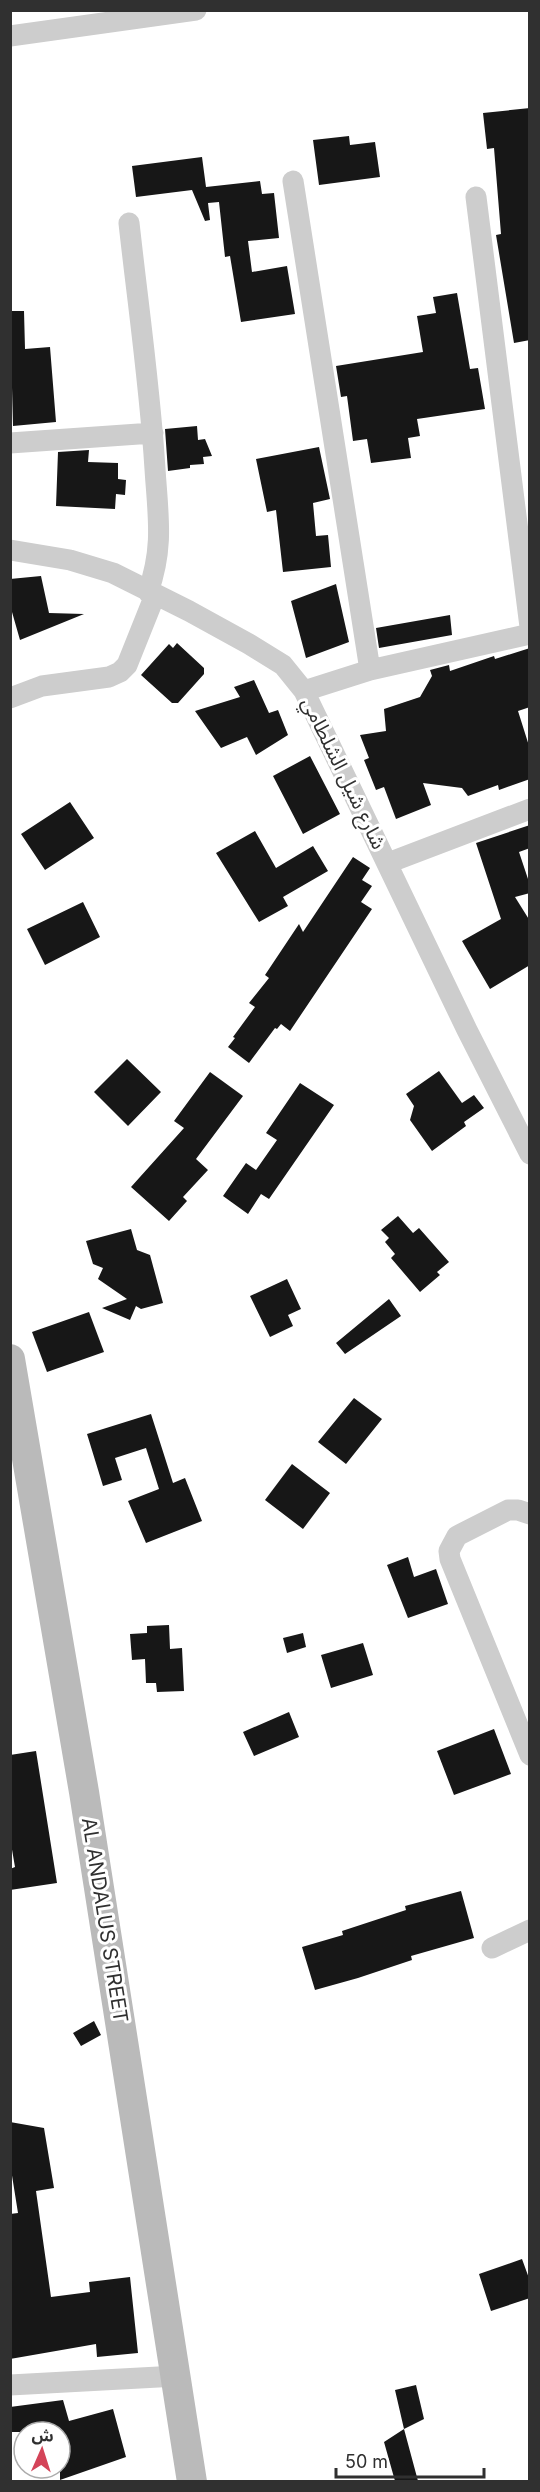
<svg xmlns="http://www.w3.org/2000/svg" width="540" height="2492" font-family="Inter,'Noto Sans Arabic',sans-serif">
	<rect width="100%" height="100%" fill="#fff"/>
	<path fill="#171717" d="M 530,108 L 530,340 L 514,343 L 496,235 L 501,234 L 494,148 L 487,149 L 483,113 Z
		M 349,136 L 350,145 L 375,142 L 380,177 L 319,185 L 313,140 Z
		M 202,157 L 206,187 L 260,181 L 262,194 L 274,193 L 279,238 L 248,241 L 252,272 L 287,266 L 295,314 L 241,322 L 230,256 L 225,257 L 219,202 L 208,203 L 210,220 L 205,221 L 192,190 L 136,197 L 132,166 Z
		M 457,293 L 470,369 L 478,368 L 485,409 L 417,419 L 420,436 L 408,438 L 411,458 L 371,463 L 367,439 L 353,441 L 347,396 L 341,397 L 336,366 L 423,352 L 417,316 L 436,313 L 433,297 Z
		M 10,311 L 24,311 L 25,349 L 50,347 L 56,422 L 13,426 Z
		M 197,426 L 198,440 L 205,439 L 212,456 L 203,457 L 204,464 L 190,465 L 190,468 L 168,471 L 165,429 Z
		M 319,447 L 330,499 L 313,503 L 316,536 L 328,535 L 331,567 L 283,572 L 276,510 L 267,512 L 256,459 Z
		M 89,450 L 88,462 L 118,463 L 118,479 L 126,480 L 125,495 L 116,494 L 115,509 L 56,506 L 58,452 Z
		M 41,576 L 49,613 L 84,614 L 20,640 L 10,605 L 10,579 Z
		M 336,584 L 349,642 L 306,658 L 291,601 Z
		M 450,615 L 452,635 L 379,648 L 376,628 Z
		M 177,643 L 204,668 L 204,674 L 178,703 L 172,703 L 141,675 L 169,644 L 173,648 Z
		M 530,648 L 530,707 L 518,711 L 530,749 L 530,779 L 499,790 L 498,785 L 468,796 L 462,788 L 423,783 L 431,805 L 396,819 L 384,787 L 376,790 L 364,760 L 369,758 L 360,735 L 386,731 L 384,709 L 420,697 L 432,676 L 430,670 L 449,665 L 450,671 L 494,656 L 495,659 Z
		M 254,680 L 269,713 L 278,710 L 288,735 L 256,755 L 247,737 L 221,748 L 195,711 L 240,697 L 234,687 Z
		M 310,756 L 340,814 L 303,834 L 273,776 Z
		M 70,802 L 94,838 L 45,870 L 21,834 Z
		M 530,825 L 530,848 L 519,852 L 530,885 L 530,893 L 515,897 L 530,921 L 530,965 L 490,989 L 462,941 L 501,919 L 476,843 Z
		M 255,831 L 276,868 L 313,846 L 328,871 L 283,897 L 288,906 L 259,922 L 216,853 Z
		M 353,857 L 370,868 L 362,880 L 372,886 L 361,902 L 372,909 L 290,1031 L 281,1024 L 277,1029 L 275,1028 L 249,1063 L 228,1047 L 235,1038 L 233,1037 L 255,1007 L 249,1003 L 269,978 L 265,975 L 299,924 L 303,932 Z
		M 83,902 L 100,937 L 45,965 L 27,929 Z
		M 127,1059 L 161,1092 L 128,1126 L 94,1092 Z
		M 439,1071 L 462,1103 L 474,1095 L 484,1108 L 464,1122 L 466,1126 L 432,1151 L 410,1120 L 414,1106 L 406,1094 Z
		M 210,1072 L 243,1096 L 196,1159 L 208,1170 L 183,1197 L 187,1201 L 169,1221 L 131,1187 L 184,1128 L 174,1121 Z
		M 300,1083 L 334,1105 L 269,1199 L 261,1194 L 248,1214 L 223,1196 L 246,1163 L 256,1170 L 277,1140 L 266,1133 Z
		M 398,1216 L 413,1233 L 419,1228 L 449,1262 L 437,1272 L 440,1275 L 420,1292 L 391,1258 L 395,1254 L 385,1242 L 389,1238 L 381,1230 Z
		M 131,1229 L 137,1250 L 150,1255 L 163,1303 L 141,1309 L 136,1306 L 130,1320 L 102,1308 L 127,1299 L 98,1279 L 103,1268 L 93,1264 L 86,1241 Z
		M 287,1279 L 301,1309 L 288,1315 L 293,1326 L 270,1337 L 250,1296 Z
		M 389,1299 L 401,1316 L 345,1354 L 336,1343 Z
		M 89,1312 L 104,1352 L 47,1372 L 32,1332 Z
		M 354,1398 L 382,1419 L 346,1464 L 318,1442 Z
		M 151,1414 L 173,1483 L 185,1478 L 202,1521 L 146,1543 L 128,1501 L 159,1489 L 146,1448 L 115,1458 L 122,1480 L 103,1486 L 87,1434 Z
		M 292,1464 L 330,1493 L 303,1529 L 265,1500 Z
		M 408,1557 L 414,1577 L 436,1569 L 448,1604 L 408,1618 L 387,1565 Z
		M 169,1625 L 170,1649 L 182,1648 L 184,1691 L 157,1692 L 156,1683 L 146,1683 L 145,1659 L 132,1660 L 130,1634 L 147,1633 L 147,1626 Z
		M 303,1633 L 306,1647 L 287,1653 L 283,1638 Z
		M 363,1643 L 373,1675 L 331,1688 L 321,1655 Z
		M 289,1712 L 299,1737 L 254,1756 L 243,1732 Z
		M 494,1729 L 511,1774 L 454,1795 L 437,1751 Z
		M 36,1751 L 57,1883 L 10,1890 L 10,1869 L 15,1867 L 10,1838 L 10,1755 Z
		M 461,1891 L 474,1938 L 411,1956 L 412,1960 L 358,1978 L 315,1990 L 302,1947 L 343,1935 L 342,1931 L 406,1910 L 405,1906 Z
		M 94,2021 L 101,2035 L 81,2046 L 73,2033 Z
		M 10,2122 L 44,2128 L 54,2188 L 36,2191 L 51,2297 L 90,2292 L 89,2282 L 130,2277 L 138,2353 L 97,2357 L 96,2344 L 10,2359 L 10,2214 L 18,2213 L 10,2163 Z
		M 522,2259 L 530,2281 L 530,2298 L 491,2311 L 479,2274 Z
		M 416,2385 L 424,2419 L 404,2429 L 395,2390 Z
		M 63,2400 L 69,2421 L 113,2409 L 126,2457 L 60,2480 L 60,2432 L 10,2432 L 10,2407 Z
		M 404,2429 L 418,2481 L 395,2481 L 384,2442 Z"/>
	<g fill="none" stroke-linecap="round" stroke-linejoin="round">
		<path stroke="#cdcdcd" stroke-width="21" d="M 10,36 L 196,10
			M 293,181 L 370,670
			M 476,197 L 530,627
			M 129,223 C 138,305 150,387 155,469 C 158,516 164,547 148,592
			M 10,443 L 153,433
			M 10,550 L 70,560 L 113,573 L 189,611 L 249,644 L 283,665 L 304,691 L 467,1030 L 530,1154
			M 304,691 L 370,670 L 530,634
			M 10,698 L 42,686 L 109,677 L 120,672 L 127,665 L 155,595
			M 388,863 L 530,809
			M 530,1514 L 518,1510 L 508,1510 L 457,1536 L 449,1551 L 450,1559 L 530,1755
			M 492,1948 L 530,1930
			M 10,2385 L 177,2376"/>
		<path stroke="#bababa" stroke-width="30" d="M 10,1359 L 84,1792 L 192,2482"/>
	</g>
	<g text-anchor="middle" stroke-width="6" stroke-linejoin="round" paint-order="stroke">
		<g font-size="20" fill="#303030" stroke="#fff">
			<text transform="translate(344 773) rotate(64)" y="7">شارع شيل الشلطامي</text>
			<text transform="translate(105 1920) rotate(81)" y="7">AL ANDALUS STREET</text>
		</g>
	</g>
	<rect width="540" height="2492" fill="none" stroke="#303030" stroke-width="24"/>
	<g transform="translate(42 2450) rotate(3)"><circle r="28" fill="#ffffff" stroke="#acacac" stroke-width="1.5"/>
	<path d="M0-4.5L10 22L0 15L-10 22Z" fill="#d44459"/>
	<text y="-9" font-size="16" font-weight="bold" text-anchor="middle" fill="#303030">ش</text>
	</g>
	<path d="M336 2468v9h148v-9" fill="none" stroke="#303030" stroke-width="3"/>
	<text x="345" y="2468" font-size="18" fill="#303030" stroke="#ffffff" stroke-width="4.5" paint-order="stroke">50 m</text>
</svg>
